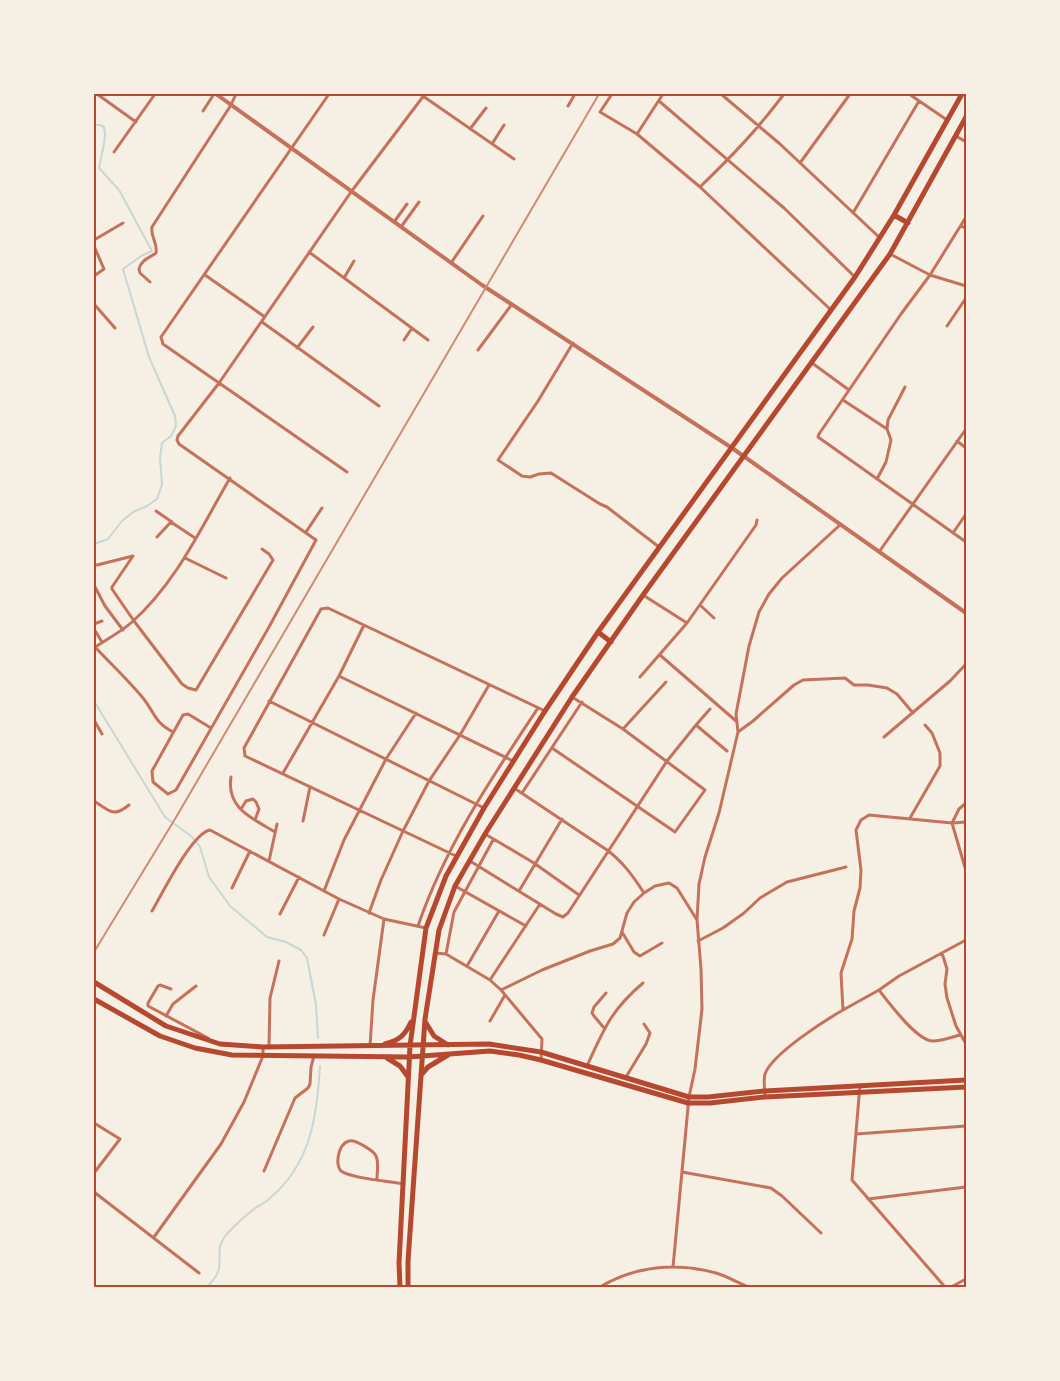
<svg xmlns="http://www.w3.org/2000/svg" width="1060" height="1381" font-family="Karla,sans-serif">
	<rect width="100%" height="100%" fill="#f6efe4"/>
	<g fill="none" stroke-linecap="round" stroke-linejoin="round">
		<path stroke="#c9d6d2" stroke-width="2" d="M 94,125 L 100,125 L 104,127 L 105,134 L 104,144 L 99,168 L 119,190 L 152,251 L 141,256 L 123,269 L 149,357 L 175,416 L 176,426 L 171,436 L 162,443 L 160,458 L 162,485 L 157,499 L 147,506 L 133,512 L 122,521 L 108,539 L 94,544
			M 94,701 L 165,817 L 192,837 L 200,847 L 209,877 L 230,906 L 267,937 L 286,942 L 301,950 L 307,958 L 316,1005 L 318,1038
			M 207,1287 C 212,1282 218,1275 219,1268 C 221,1253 216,1249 226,1235 C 234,1226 245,1216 254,1209 C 259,1205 266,1203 270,1198 C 311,1164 317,1116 320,1066"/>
		<path stroke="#c5725c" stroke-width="3" d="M 97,94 L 136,122
			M 329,94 L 161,337 L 163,344 L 347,472
			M 420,94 L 514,159
			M 612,94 L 600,112 L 637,134 L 700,187 L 831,310
			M 721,94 L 780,144 L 880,238
			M 909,94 L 947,120
			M 659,101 L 784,208 L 855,277
			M 568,106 L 575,94
			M 203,111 L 214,94
			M 470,129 L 486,108
			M 637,134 L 663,94
			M 956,136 L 966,142
			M 492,144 L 504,125
			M 114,152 L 155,94
			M 800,163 L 850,94
			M 700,187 C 732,156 757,130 784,94
			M 853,213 L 919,101
			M 966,217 L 930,275 L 901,314 L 819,434 L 818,437 L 966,542
			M 394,222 L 407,204
			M 961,226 L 966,228
			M 401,227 L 419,202
			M 94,240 L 123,223
			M 94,246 L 104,269 L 94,276
			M 309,252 L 428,340
			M 890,254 L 930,275 L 966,286
			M 451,263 L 483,216
			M 205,275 L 265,317
			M 344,278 L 354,261
			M 150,282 L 140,273 L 139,269 C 141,260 149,258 156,253 C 158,243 150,236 152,227 L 231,105 L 236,94
			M 94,304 L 115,328
			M 262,322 L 379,406
			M 947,326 L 966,298
			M 404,340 L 412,328
			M 573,343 L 538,401 L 498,460 L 522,476 L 530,477 L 539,474 L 551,473 L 600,504 L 607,507 L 659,547
			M 297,348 L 313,327
			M 478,350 L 512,304
			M 812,363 L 849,390
			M 843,400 L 887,429
			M 957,441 L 966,448
			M 877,479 L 886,462 L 891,440 L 887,429 L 888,420 L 905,387
			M 156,511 L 172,522
			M 306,532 L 322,508
			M 953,533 L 966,514
			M 157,537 L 170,523 L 174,524 L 195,538
			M 879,552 L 966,429
			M 133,556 L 112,587 L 112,589 L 134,621 L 182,684 L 188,688 L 196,690 L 273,560 L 269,554 L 262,549
			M 185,558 L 226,578
			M 97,565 L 133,556
			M 94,585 L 105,606 L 123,630
			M 643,595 L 687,623
			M 700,605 L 714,618
			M 94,624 L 102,621
			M 94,629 L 102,642
			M 95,647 C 111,664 128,680 143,698 C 155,713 154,722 173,732
			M 94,648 C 107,639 121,632 132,622 C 176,583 201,528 230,478
			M 660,655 L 736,721
			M 339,676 L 513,761
			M 640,677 L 687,623 L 756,525 L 757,520
			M 269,701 L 484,808
			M 710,709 L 696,725 L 727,751
			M 94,720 L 102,734
			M 211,728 L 188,714 L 183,715 L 152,771 L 153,782 L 168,794 L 176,790 L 269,627 L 316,540 L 179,444 L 177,440 L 178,436 L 219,383 L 351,192 L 425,94
			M 623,729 L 666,682
			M 738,732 L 753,721 L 794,685 L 803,680 L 845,678 L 854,685 L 868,685 L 887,688 L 897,694 L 913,713
			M 884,737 L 950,681 L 966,664
			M 552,748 L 675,832 L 705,790 L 623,729 L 572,697
			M 283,773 L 339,676 L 364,625
			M 231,777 C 226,808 252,818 275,832
			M 514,788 L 607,850 C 623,862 633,876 644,893
			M 522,793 L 582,702
			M 94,801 C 110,811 113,818 129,805
			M 966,803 L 959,809 L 952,823 L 966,871
			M 241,809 L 246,801 L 253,799 L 256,802 L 259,809 L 255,820
			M 910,818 L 940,766 L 940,753 L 932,733 L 925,725
			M 303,821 L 310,787
			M 485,834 L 534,863 L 579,895
			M 456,856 L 245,756 L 244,748 L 321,609 L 328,608 L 545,711
			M 269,861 L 277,824
			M 470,861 L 556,914 L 563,917 L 568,913 L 667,761 L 696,725
			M 455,886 L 526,926
			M 232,888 L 250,851
			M 324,891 L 344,840 L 386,759 L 416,713
			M 519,891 L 562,819
			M 152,911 C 162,894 192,833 210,830 L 339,899 L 384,919 L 426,928
			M 369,913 L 381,880 L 403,831 L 429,781 L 460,735 L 489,685
			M 280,914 L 299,877
			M 418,926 C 445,847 492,777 538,708
			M 622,932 L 634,952 L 640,956 L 662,943
			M 324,935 L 339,899
			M 698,941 L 723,928 L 744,913 L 760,898 L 787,882 L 846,867
			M 435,953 L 446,954 L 490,980 L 501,990 L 542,1039 L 541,1060
			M 942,953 L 947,969 L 945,984 L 947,998 L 956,1026 L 966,1044
			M 446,954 L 454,912 L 493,840
			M 467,966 L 499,911
			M 490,980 L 540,904
			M 171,989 L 160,985 L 158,986 L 148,1003 L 148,1006 L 208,1038
			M 501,990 L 542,970 L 590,951 L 613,944 L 620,938 L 627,913 L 634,902 L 644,893 L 655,886 L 669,883 L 677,888 L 697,920
			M 879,990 C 889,1003 917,1041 933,1041 C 942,1041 952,1037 960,1035
			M 843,1010 L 879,990 L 899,976 L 966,940
			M 166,1016 L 173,1004 L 196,986
			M 490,1021 L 505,995
			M 604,1028 L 594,1016 L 592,1013 L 594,1007 L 606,993
			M 370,1046 L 373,1000 L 384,919
			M 269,1047 L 270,998 L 279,961
			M 587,1066 C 604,1029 611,1010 643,983
			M 626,1077 L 646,1044 L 650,1033 L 644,1024
			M 860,1085 L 852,1180 L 945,1287
			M 765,1097 C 765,1089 763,1081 765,1074 C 772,1054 824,1021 843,1010 L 841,973 L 852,939 L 854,911 L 860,888 L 861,870 L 856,830 L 861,820 L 869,815 L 952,823 L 966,822
			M 94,1123 L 120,1139 L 94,1173
			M 856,1134 L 966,1126
			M 264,1171 L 295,1098 L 308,1088 L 310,1084 L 311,1067 L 314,1056
			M 682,1172 L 771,1188 L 782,1196 L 821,1233
			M 377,1179 C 377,1172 379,1162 376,1156 C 374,1151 355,1139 349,1141 C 338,1144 335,1164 341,1171 C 353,1179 388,1181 404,1184
			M 94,1192 L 199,1273
			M 868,1199 L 966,1187
			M 154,1237 L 221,1144 L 244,1102 L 263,1056 L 263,1047
			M 673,1267 L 689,1097 L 695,1069 L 702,1009 L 701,969 L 697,920 L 699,884 L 705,857 L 719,813 L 738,732 L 736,714 L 749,646 L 759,612 L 769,594 L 782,578 L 840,525
			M 600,1287 C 635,1266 676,1262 716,1273 C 727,1276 738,1283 748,1287
			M 951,1287 L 966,1279"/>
		<path stroke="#c5725c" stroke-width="4" d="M 216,94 L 482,285 L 732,448 L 966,613"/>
		<path stroke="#b5482f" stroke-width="5" d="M 894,215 L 908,223
			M 598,632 L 611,642
			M 94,982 L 166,1026 L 220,1044 L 263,1047 L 489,1044 L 541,1052 L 689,1097 L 708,1097 L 765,1091 L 966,1080
			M 94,999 L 160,1036 L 195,1048 L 232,1055 L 409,1057 L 490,1051 L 519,1055 L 541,1060 L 688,1103 L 710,1103 L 765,1097 L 966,1087
			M 426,1023 L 434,1036 L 448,1045
			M 385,1044 C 400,1040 405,1035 411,1022
			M 387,1058 L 400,1066 L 408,1077
			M 421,1075 L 428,1067 L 448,1055
			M 400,1287 L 399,1263 L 410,1046 L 426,928 L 446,876 L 484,808 L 545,711 L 598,632 L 855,277 L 894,215 L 962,94
			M 408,1287 L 408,1261 L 425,1019 L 439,930 L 455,886 L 485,834 L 572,697 L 643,595 L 890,254 L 966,117"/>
		<path stroke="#cf8b77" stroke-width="2" d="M 94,952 L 175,819 L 599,94"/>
	</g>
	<rect width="1060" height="1381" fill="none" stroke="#f6efe4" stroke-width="190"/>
	<rect x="95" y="95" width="870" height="1191" fill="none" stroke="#b5482f" stroke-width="2"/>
</svg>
